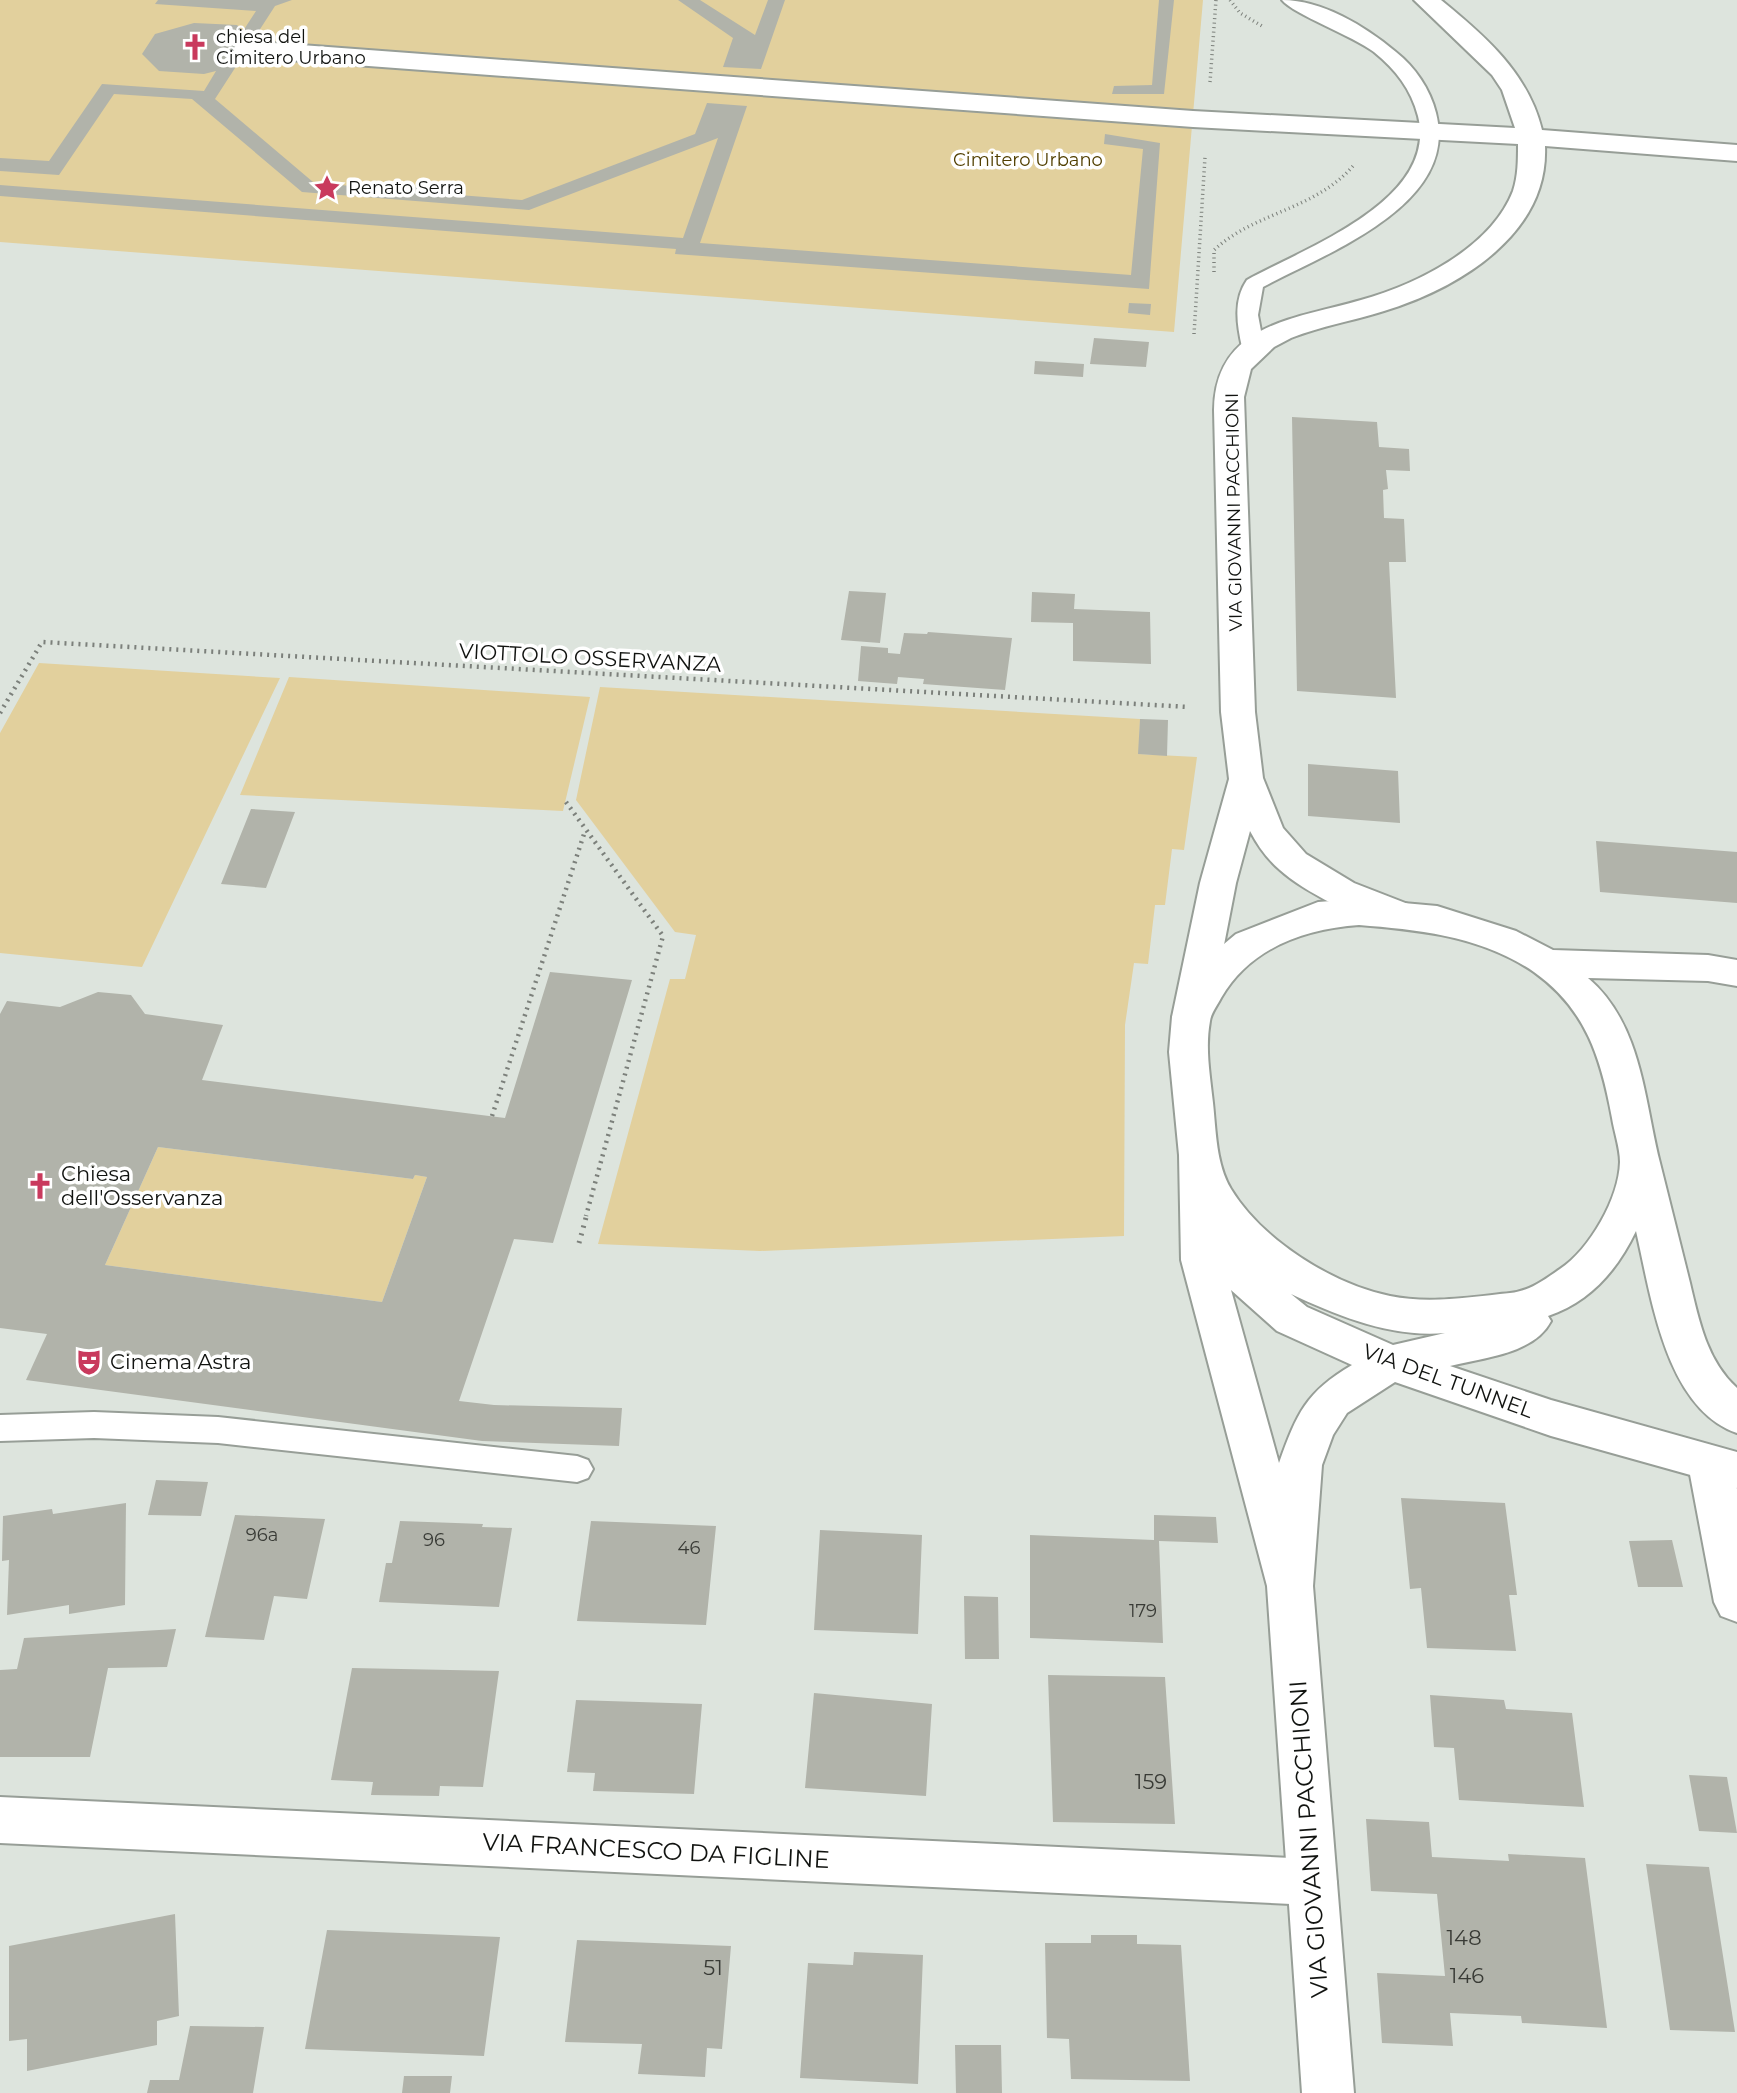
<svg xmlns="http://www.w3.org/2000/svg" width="1737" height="2093" font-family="Montserrat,sans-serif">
	<rect width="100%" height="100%" fill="#dde4dd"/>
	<path fill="#e2d09d" d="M 0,0 L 1203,0 L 1174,332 L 0,242 Z
		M 39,663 L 280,678 L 142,967 L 0,953 L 0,733 Z
		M 289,677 L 590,697 L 563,811 L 240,795 Z
		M 600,687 L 1140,719 L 1139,754 L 1197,757 L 1184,850 L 1172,849 L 1165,905 L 1155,905 L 1148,964 L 1134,963 L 1125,1025 L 1124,1236 L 760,1251 L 598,1244 L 670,979 L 685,979 L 696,935 L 675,932 L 576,800 Z
		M 158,1147 L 413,1179 L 415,1175 L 427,1177 L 382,1302 L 105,1265 Z"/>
	<path fill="#b1b3aa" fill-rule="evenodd" d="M 158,0 L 292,0 L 275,6 L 215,99 L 313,182 L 388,190 L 391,185 L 448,189 L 446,194 L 522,200 L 695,134 L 707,103 L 747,106 L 700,243 L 1131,275 L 1143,149 L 1104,144 L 1105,134 L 1160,143 L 1149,289 L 675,254 L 676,249 L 0,196 L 0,185 L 683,238 L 718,138 L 529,210 L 302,192 L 192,99 L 114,94 L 59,175 L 0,171 L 0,158 L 49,161 L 102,84 L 204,91 L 216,71 L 204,74 L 159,71 L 142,54 L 155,34 L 194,23 L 237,25 L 243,31 L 256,11 L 155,4 Z
		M 678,0 L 700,0 L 755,35 L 768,0 L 785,0 L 761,69 L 723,67 L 733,38 Z
		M 1159,0 L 1174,0 L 1164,94 L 1112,94 L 1114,86 L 1152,85 Z
		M 1129,303 L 1151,304 L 1150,315 L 1128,313 Z
		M 1094,338 L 1149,342 L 1146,367 L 1090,364 Z
		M 1035,361 L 1084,364 L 1083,377 L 1034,374 Z
		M 1292,417 L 1377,422 L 1379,447 L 1409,449 L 1410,471 L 1386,470 L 1388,489 L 1383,490 L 1384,518 L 1404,519 L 1406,562 L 1389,562 L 1396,698 L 1297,691 Z
		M 849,591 L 886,593 L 880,643 L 841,640 Z
		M 1032,592 L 1075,594 L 1074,609 L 1150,612 L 1151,664 L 1073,661 L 1073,623 L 1031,622 Z
		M 928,632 L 1012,638 L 1005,690 L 923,684 L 924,679 L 898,677 L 897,684 L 858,681 L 861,646 L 888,648 L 888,653 L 900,654 L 904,633 L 927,634 Z
		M 1140,719 L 1168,720 L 1167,756 L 1138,754 Z
		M 1308,764 L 1398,771 L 1400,823 L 1308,816 Z
		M 251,809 L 295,812 L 266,888 L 221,884 Z
		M 1596,841 L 1737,852 L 1737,903 L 1600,892 Z
		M 550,972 L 632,980 L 553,1243 L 514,1239 L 459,1401 L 494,1405 L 622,1408 L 619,1446 L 482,1441 L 26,1380 L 47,1334 L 0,1328 L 0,1014 L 7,1001 L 60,1007 L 98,992 L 131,995 L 145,1014 L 223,1025 L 202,1080 L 505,1118 ZM 158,1147 L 413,1179 L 415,1175 L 427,1177 L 382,1302 L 105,1265 Z
		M 156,1480 L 208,1482 L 201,1516 L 148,1515 Z
		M 1401,1498 L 1505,1503 L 1517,1595 L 1509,1595 L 1516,1651 L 1427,1648 L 1421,1588 L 1410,1589 Z
		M 126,1503 L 125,1605 L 69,1614 L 69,1605 L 7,1615 L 9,1560 L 2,1561 L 3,1516 L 52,1509 L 53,1514 Z
		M 235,1515 L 325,1519 L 307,1599 L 274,1596 L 264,1640 L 205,1637 Z
		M 1154,1515 L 1216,1517 L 1218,1543 L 1159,1541 L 1163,1643 L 1030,1638 L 1030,1535 L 1154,1540 Z
		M 400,1521 L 483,1524 L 482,1527 L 512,1528 L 499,1607 L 379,1602 L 386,1563 L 392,1563 Z
		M 591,1521 L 716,1526 L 706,1625 L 577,1621 Z
		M 820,1530 L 922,1535 L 918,1634 L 814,1630 Z
		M 1672,1540 L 1683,1587 L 1638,1587 L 1629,1541 Z
		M 964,1596 L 998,1597 L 999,1659 L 965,1659 Z
		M 176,1629 L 167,1667 L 108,1668 L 90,1757 L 0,1757 L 0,1670 L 17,1669 L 24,1638 Z
		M 352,1668 L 499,1671 L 483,1787 L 440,1786 L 439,1796 L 371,1795 L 373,1782 L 331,1780 Z
		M 1048,1675 L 1165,1677 L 1175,1824 L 1053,1822 Z
		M 814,1693 L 932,1704 L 926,1796 L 805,1788 Z
		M 1430,1695 L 1504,1700 L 1506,1709 L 1572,1713 L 1584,1807 L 1459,1800 L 1454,1748 L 1434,1747 Z
		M 576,1700 L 702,1704 L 694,1794 L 593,1791 L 595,1773 L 567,1772 Z
		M 1689,1775 L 1727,1777 L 1737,1833 L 1699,1831 Z
		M 1366,1819 L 1429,1822 L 1432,1857 L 1509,1861 L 1508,1854 L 1585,1858 L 1607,2028 L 1522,2023 L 1521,2016 L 1450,2013 L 1453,2046 L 1382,2043 L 1377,1973 L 1445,1976 L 1437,1894 L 1371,1891 Z
		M 1646,1864 L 1709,1867 L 1735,2032 L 1670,2030 Z
		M 175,1914 L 179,2016 L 157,2021 L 157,2045 L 27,2071 L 27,2039 L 9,2041 L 9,1946 Z
		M 327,1930 L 500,1937 L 484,2056 L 305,2049 Z
		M 1091,1935 L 1137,1935 L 1137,1944 L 1181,1945 L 1190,2081 L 1071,2079 L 1069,2039 L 1047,2038 L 1045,1943 L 1091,1943 Z
		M 577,1940 L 731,1946 L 722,2049 L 707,2048 L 705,2077 L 638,2074 L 642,2044 L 565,2042 Z
		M 854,1952 L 923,1955 L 918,2084 L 800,2078 L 808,1963 L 853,1965 Z
		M 190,2026 L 264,2027 L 253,2093 L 147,2093 L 150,2080 L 179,2080 Z
		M 955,2045 L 1001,2045 L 1002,2093 L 956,2093 Z
		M 404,2076 L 452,2076 L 450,2093 L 402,2093 Z"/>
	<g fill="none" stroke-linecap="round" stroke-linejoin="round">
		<defs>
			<path id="lane" d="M 1282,0 C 1322,0 1365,26 1396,52 C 1415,67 1430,89 1436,113 C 1460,205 1326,253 1263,287 L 1258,315 L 1264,347 L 1253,353 L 1242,347 C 1237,325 1233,300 1247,280 C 1304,248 1439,201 1418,116 C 1411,89 1396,70 1374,52 C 1353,36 1293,14 1282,0 Z
				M 94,1412 L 218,1417 L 577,1456 L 588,1460 L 593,1469 L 588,1478 L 577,1482 L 218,1443 L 94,1438 L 0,1441 L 0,1415 Z"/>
			<path id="street" d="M 1414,0 L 1441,0 C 1485,36 1528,73 1542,130 L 1737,145 L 1737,161 L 1545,146 C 1549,234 1459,288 1384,311 C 1353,321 1321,326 1291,338 L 1274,347 L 1251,369 L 1244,397 L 1255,712 L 1263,778 L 1283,828 L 1306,854 L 1354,883 L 1408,904 L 1413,913 L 1408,922 C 1376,931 1304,892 1280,870 C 1267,859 1258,846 1250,831 L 1236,883 L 1210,1017 L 1204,1027 L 1191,1031 L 1178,1027 L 1172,1017 L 1200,883 L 1229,779 L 1221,712 L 1214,410 C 1215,323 1296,319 1361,300 C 1416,285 1491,248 1513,191 C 1518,176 1518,160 1518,144 L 1193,127 L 246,57 L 237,54 L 233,49 L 237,44 L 246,41 L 1193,111 L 1515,128 L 1502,90 L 1492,75 Z
				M 1710,1446 L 1726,1451 L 1737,1489 L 1737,1622 L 1721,1616 L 1714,1602 L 1688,1464 L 1694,1451 Z
				M 0,1797 L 1312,1859 L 1330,1866 L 1337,1882 L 1330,1898 L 1312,1905 L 0,1843 Z"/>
			<path id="secondary" d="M 1359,899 L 1437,906 L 1516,931 L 1553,950 L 1708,955 L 1737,960 L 1737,986 L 1708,981 L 1588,978 C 1642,1024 1644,1100 1660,1163 C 1670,1203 1680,1243 1690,1283 C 1699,1321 1707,1361 1737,1388 L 1737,1433 C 1665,1408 1651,1295 1636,1231 C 1618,1269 1590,1302 1548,1316 L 1551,1321 C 1534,1354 1483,1358 1450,1366 L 1551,1400 L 1737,1452 L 1737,1488 L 1551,1436 L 1395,1382 L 1347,1413 L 1333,1435 L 1322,1465 L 1313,1586 L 1354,2093 L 1302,2093 L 1267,1586 L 1181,1260 L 1179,1155 L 1169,1052 L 1172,1017 L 1212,954 L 1236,934 L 1318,902 ZM 1359,925 C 1420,930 1481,936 1534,972 C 1586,1009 1601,1058 1612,1118 C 1614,1131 1620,1148 1620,1162 C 1619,1198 1590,1249 1560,1269 C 1544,1280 1530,1291 1510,1293 C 1470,1297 1429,1304 1390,1296 C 1332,1284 1262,1240 1231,1189 C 1216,1164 1216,1131 1213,1103 C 1210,1075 1205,1048 1210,1021 C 1211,1013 1217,1006 1221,998 C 1250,948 1304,929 1359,925 ZM 1231,1290 L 1277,1331 L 1352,1365 C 1306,1392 1297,1413 1279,1463 ZM 1291,1294 C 1338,1316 1392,1338 1445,1333 L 1393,1345 L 1307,1307 Z"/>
		</defs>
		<use href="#lane" stroke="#979e97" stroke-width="4"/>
		<use href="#street" stroke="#979e97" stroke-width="4"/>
		<use href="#secondary" stroke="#979e97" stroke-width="4"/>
		<path stroke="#7c807b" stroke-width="3.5" stroke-dasharray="1 3.5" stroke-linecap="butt" d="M 1230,0 L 1240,13 L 1262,26
			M 1210,82 L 1216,0
			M 1214,272 L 1214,250 C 1255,212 1315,210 1353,166
			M 1194,334 L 1205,157"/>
		<path stroke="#7c807b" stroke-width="4.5" stroke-dasharray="2 5" stroke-linecap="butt" d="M 0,713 L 42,642 L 1189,707
			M 566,802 L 663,936 L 586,1216
			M 492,1116 L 585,831"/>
		<path stroke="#7c807b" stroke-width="5" stroke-dasharray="2 6" stroke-linecap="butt" d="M 579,1243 L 587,1214"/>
		<use href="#lane" fill="#fff" fill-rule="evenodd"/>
		<use href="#street" fill="#fff" fill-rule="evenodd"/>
		<use href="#secondary" fill="#fff" fill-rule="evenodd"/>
	</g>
	<defs>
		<symbol id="church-bare" viewBox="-9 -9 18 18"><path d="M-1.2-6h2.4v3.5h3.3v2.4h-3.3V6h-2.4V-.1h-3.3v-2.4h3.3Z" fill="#c93a5d" stroke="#fff" stroke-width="2.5" paint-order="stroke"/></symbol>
		<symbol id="sight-bare" viewBox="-9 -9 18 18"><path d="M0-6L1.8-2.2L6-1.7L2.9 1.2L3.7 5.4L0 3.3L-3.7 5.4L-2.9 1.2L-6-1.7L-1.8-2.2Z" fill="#c93a5d" stroke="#fff" stroke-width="2.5" paint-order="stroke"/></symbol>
		<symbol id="theatre-bare" viewBox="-9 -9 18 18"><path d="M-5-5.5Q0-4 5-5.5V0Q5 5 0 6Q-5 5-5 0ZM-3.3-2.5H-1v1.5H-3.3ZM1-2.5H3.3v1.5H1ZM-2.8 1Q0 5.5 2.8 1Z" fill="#c93a5d" stroke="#fff" stroke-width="2.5" paint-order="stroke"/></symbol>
	</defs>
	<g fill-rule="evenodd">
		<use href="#church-bare" x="176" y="28" width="38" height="38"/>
		<use href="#sight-bare" x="308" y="169" width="38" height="38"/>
		<use href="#church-bare" x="21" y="1167" width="38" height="38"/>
		<use href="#theatre-bare" x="70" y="1343" width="38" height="38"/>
	</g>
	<g text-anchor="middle" stroke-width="7" stroke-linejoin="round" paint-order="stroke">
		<g font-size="18" fill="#111310" stroke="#fff" text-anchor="start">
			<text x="216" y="43">chiesa del<tspan x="216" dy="21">Cimitero Urbano</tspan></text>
			<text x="348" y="194">Renato Serra</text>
		</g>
		<g font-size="18" fill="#513f01" stroke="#fff">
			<text x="1028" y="166">Cimitero Urbano</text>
		</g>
		<g font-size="18" fill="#111310" stroke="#fff">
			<text transform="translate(1234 512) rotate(-91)" y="6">VIA GIOVANNI PACCHIONI</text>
		</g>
		<g font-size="18" fill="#393b36">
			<text x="262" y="1541">96a</text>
			<text x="434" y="1546">96</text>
			<text x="689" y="1554">46</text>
			<text x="1143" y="1617">179</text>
		</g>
		<g font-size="21" fill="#111310" stroke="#fff">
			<text transform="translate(590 658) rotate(3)" y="7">VIOTTOLO OSSERVANZA</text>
			<text transform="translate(1448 1381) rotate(20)" y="7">VIA DEL TUNNEL</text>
		</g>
		<g font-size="21" fill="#111310" stroke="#fff" text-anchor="start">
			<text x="61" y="1181">Chiesa<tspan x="61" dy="24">dell'Osservanza</tspan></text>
			<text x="110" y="1369">Cinema Astra</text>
		</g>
		<g font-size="21" fill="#393b36">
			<text x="1151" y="1789">159</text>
			<text x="1464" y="1945">148</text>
			<text x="713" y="1975">51</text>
			<text x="1467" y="1983">146</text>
		</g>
		<g font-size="24" fill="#111310" stroke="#fff">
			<text transform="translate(1309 1839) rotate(-94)" y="8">VIA GIOVANNI PACCHIONI</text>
			<text transform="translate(656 1851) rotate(3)" y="8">VIA FRANCESCO DA FIGLINE</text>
		</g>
	</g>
</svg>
